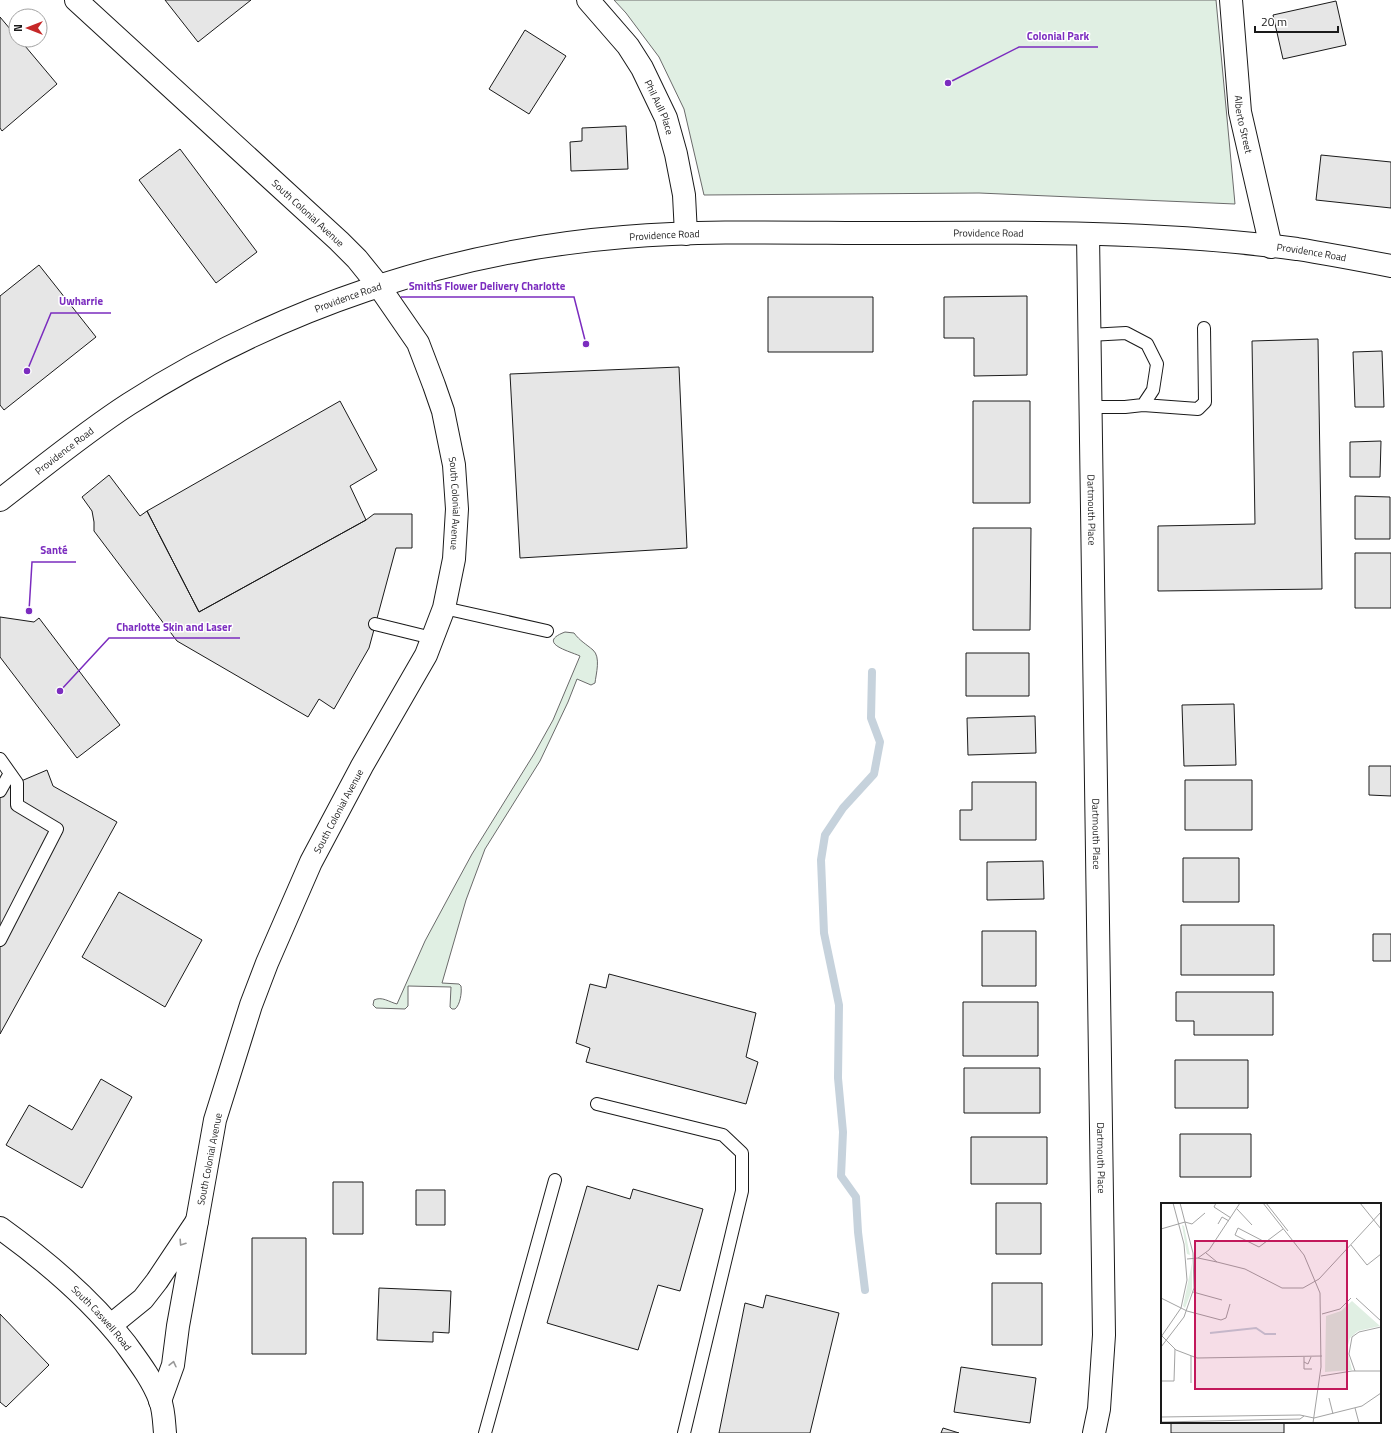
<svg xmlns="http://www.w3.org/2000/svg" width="1391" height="1433" font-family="'Titillium Web',sans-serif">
	<rect width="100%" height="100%" fill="#fff"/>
	<path fill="#e0efe3" stroke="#6a6a6a" d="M 614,0 L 1216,0 L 1235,204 L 979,193 L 704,195 L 684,109 L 659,57 L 626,13 Z
		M 565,632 L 574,633 C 580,641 586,644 593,650 C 601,657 596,674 595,683 L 591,685 L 577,679 L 568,702 L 540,761 L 485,849 L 466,900 L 442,983 L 459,984 L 461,986 C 462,993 460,1005 455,1009 L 452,1009 L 450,1007 L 451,987 L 408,986 L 408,1006 L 405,1009 L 376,1008 L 373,1005 L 374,1000 C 382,996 389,1002 397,1004 L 425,941 L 453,889 L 472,854 L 534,754 L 553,720 L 580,656 C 569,651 536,643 565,632 Z"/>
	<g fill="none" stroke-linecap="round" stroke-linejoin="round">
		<path stroke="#c6d2dc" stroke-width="8" d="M 865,1290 L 858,1232 L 856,1197 L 841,1176 L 843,1132 L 838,1078 L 839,1005 L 824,933 L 821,860 L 825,835 L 843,808 L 874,774 L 880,742 L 871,718 L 872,672"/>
	</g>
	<path fill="#e6e6e6" stroke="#1a1a1a" d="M 165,0 L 251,0 L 198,42 Z
		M 1336,1 L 1346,45 L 1283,59 L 1273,15 Z
		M 0,17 L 16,36 L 16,40 L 20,40 L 57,84 L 2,131 L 0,128 Z
		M 525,30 L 566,56 L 529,114 L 489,89 Z
		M 626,126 L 628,169 L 571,171 L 570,142 L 582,141 L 582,128 Z
		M 180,149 L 257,252 L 216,283 L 139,180 Z
		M 1321,155 L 1391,162 L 1391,208 L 1316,200 Z
		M 39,265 L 96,337 L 4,410 L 0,405 L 0,296 Z
		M 1027,296 L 1027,375 L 974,376 L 974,338 L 944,338 L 944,297 Z
		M 768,297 L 873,297 L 873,352 L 768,352 Z
		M 1318,339 L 1322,589 L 1158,591 L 1158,526 L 1255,524 L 1252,341 Z
		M 1382,351 L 1384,407 L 1355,407 L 1353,352 Z
		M 679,367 L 687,548 L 520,558 L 510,374 Z
		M 340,401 L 377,470 L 350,486 L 366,520 L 199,612 L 147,511 Z
		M 973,401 L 1030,401 L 1030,503 L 973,503 Z
		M 1381,441 L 1380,477 L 1350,477 L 1350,442 Z
		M 109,475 L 140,516 L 147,511 L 199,612 L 366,520 L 374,514 L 412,514 L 412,548 L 396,548 L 369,648 L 334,709 L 319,699 L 308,717 L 177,641 L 94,531 L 94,522 L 92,511 L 82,497 Z
		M 1355,496 L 1390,497 L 1390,539 L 1355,539 Z
		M 973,528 L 1031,528 L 1030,630 L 973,630 Z
		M 1355,553 L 1391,553 L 1391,608 L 1355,608 Z
		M 0,617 L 34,622 L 39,618 L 120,725 L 77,758 L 0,657 Z
		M 966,653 L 1029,653 L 1029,696 L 966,696 Z
		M 1234,704 L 1236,765 L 1184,766 L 1182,705 Z
		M 1035,716 L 1036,753 L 968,755 L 967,718 Z
		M 1369,766 L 1391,766 L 1391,796 L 1369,795 Z
		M 47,770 L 53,786 L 117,822 L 0,1034 L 0,790 Z
		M 1185,780 L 1252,780 L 1252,830 L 1185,830 Z
		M 972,782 L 1036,782 L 1036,840 L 960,840 L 960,810 L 972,810 Z
		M 1183,858 L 1239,858 L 1239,902 L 1183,902 Z
		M 1043,861 L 1044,899 L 987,900 L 987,862 Z
		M 119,892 L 202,940 L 165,1007 L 82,957 Z
		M 1181,925 L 1274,925 L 1274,975 L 1181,975 Z
		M 982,931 L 1036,931 L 1036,986 L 982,986 Z
		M 1373,934 L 1391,934 L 1391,961 L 1373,961 Z
		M 609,974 L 756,1013 L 746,1057 L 758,1062 L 746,1104 L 586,1062 L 590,1048 L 576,1043 L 590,984 L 606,988 Z
		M 1176,992 L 1273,992 L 1273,1035 L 1194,1035 L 1194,1021 L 1176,1021 Z
		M 963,1002 L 1038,1002 L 1038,1056 L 963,1056 Z
		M 1175,1060 L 1248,1060 L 1248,1108 L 1175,1108 Z
		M 964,1068 L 1040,1068 L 1040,1113 L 964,1113 Z
		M 101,1079 L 132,1097 L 82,1188 L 6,1145 L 29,1105 L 72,1130 Z
		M 1180,1134 L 1251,1134 L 1251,1177 L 1180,1177 Z
		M 971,1137 L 1047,1137 L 1047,1184 L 971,1184 Z
		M 333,1182 L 363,1182 L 363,1234 L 333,1234 Z
		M 587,1186 L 630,1199 L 633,1189 L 703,1209 L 680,1291 L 658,1285 L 638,1350 L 547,1323 Z
		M 416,1190 L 445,1190 L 445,1225 L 416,1225 Z
		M 996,1203 L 1041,1203 L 1041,1254 L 996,1254 Z
		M 252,1238 L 306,1238 L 306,1354 L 252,1354 Z
		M 992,1283 L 1042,1283 L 1042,1345 L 992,1345 Z
		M 379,1288 L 451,1291 L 449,1333 L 433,1332 L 433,1342 L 377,1340 Z
		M 766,1295 L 839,1313 L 810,1433 L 719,1433 L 745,1303 L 763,1308 Z
		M 0,1314 L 49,1365 L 6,1407 L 0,1402 Z
		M 961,1367 L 1036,1378 L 1030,1423 L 954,1412 Z
		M 1171,1422 L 1284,1422 L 1284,1433 L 1171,1433 Z
		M 943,1428 L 959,1433 L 941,1433 Z"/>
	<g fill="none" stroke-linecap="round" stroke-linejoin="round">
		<defs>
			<path id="service" d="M 1089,335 L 1126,333 L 1147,344 L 1157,364 L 1153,390 L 1143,405 L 1125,407 L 1090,407
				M 1143,405 L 1198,409 L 1205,402 L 1204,328
				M 444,608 L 547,631
				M 375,624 L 432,638
				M 0,759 L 17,783 L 17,805 L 57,829 L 0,940
				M 0,791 L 10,773
				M 597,1104 L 723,1135 L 742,1153 L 742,1191 L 684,1433
				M 485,1433 L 555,1180"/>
			<g id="minor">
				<path id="s1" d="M 76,0 L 339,241 L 357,259 L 378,285 L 418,343 L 434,385 L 443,411 L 454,465 L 457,509 L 454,559 L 444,608 L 426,655 L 362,766 L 311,862 L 267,963 L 251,1005 L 215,1120 L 197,1221"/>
				<path id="s2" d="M 588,0 L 628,46 L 642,68 L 666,118 L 676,154 L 684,195 L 686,234"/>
				<path id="s3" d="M 1231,0 L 1240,112 L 1271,247"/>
				<path id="s4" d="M 1088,234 L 1104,1335 L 1099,1409 L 1094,1433"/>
				<path d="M 111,1325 L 143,1299 L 157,1281 L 197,1221 L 178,1326 L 173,1365 L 160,1401"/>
			</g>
			<g id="tertiary">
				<path id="s5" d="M 0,1228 C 46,1261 90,1298 125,1343 C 138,1361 152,1379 160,1400 C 164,1410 164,1423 165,1433"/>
			</g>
			<g id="primary">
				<path id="s6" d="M 0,500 C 42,468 84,433 129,404 C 277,309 449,251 624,237 C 711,230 800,233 887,233 C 1024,232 1162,231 1297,249 C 1329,254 1360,260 1391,266"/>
			</g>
		</defs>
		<use href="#service" stroke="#1a1a1a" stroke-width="14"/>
		<use href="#minor" stroke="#1a1a1a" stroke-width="24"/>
		<use href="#tertiary" stroke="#1a1a1a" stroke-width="24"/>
		<use href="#primary" stroke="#1a1a1a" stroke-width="24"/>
		<use href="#service" stroke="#fff" stroke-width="12"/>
		<use href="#minor" stroke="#fff" stroke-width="22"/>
		<use href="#tertiary" stroke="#fff" stroke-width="22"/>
		<use href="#primary" stroke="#fff" stroke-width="22"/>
	</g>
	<defs><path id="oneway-chevron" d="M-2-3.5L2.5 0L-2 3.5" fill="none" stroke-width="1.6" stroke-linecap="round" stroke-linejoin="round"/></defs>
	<g stroke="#989898">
		<use href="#oneway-chevron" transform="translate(182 1243) rotate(123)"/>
		<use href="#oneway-chevron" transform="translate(173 1364) rotate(-77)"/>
	</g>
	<g text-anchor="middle" stroke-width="3" stroke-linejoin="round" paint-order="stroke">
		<g font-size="10" fill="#1a1a1a" stroke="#fff">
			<text dy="4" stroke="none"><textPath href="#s2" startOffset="130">Phil Aull Place</textPath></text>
			<text dy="4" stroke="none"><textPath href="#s3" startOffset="125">Alberto Street</textPath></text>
			<text dy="4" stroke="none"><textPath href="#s1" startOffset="315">South Colonial Avenue</textPath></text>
			<text dy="4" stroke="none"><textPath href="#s6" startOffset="1053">Providence Road</textPath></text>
			<text dy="4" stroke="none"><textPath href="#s6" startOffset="729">Providence Road</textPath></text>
			<text dy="4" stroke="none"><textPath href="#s6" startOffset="1377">Providence Road</textPath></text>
			<text dy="4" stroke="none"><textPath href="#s6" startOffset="405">Providence Road</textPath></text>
			<text dy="4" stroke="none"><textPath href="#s6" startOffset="81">Providence Road</textPath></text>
			<text dy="4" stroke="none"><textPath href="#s1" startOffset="652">South Colonial Avenue</textPath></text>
			<text dy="4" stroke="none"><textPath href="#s4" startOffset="276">Dartmouth Place</textPath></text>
			<text transform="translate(338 811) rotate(-62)" y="4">South Colonial Avenue</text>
			<text dy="4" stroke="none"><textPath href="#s4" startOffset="600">Dartmouth Place</textPath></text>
			<text dy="4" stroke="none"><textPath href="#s4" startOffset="924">Dartmouth Place</textPath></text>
			<text transform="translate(209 1159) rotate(-79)" y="4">South Colonial Avenue</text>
			<text dy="4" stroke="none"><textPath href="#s5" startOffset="136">South Caswell Road</textPath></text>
		</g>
	</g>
	<g transform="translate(1161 1203)">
		<rect width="220" height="220" fill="#fff"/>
		<path d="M 21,22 L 23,23 L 29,52 L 26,51 ZM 31,60 L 31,87 L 24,105 L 22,103 ZM 191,98 L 219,123 L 197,128 L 189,135 L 186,146 L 191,167 L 164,169 L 165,113 L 180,108 Z" fill="#e0efe3"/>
		<path fill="none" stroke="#c6d2dc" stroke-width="2" d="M 49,130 L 95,125 L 104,131 L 115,131"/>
		<path fill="none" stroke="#a3a3a3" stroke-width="1" d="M 55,0 L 53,4 L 70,15M 102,0 L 143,52 L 159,90 L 160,164 L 152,220M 105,0 L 127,28M 199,0 L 220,26M 76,6 L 91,22M 57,21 L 61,14 L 68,18M 0,26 L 24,19 L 31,21 L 44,10M 104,39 L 77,25 L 74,32 L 98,44 L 122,26M 190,42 L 206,62 L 220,51M 37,55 L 56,59 L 45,50M 26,56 L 37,55 L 48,47 L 79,0M 56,59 L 84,66 L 121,85 L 142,85 L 158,76 L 220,9M 32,89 L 61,97M 0,95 L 26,108 L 60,117 L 65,115 L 69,101M 195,95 L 220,118M 161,111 L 179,106 L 190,95M 0,132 L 15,147 L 36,155 L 161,153M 0,134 L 20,105 L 26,77 L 23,41 L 12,0M 0,144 L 23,114 L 33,85 L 32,50 L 19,0M 143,154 L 143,159 L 147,161 L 150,154M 143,159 L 143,166 L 151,166M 194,168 L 188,151 L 191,134 L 198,129 L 220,124M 160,173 L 191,168 L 220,168M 0,178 L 13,178 L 14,146M 30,180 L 30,153M 168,195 L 172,211M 194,205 L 198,220M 0,214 L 139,212 L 153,215 L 201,203 L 220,190M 0,219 L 139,216 L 143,213"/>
		<path fill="#c2185b" fill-opacity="0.15" stroke="#c2185b" stroke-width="2" d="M 34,38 L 186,38 L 186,186 L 34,186 Z"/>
		<rect width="220" height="220" fill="none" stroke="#1a1a1a" stroke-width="2"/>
	</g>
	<path fill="none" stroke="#7b2cbf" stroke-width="1.5" d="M948 83L1019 47H1098M586 344L574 297H401M27 371L51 313H111M29 611L32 562H76M60 691L109 638H240"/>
	<g fill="#7b2cbf" stroke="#fff" stroke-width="1.5">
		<circle cx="948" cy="83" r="4"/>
		<circle cx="586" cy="344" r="4"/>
		<circle cx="27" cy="371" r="4"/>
		<circle cx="29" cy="611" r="4"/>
		<circle cx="60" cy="691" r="4"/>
	</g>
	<g font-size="11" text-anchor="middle" font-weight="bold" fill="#7b2cbf" stroke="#fff" stroke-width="3" stroke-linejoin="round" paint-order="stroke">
		<text x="1058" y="40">Colonial Park</text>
		<text x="487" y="290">Smiths Flower Delivery Charlotte</text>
		<text x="81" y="305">Uwharrie</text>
		<text x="54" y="554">Santé</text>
		<text x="174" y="631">Charlotte Skin and Laser</text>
	</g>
	<g transform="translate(28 28) rotate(270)"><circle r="19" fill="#ffffff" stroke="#a3a3a3"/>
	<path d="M0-3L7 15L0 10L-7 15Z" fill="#c62828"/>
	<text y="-6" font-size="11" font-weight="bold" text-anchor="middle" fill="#1a1a1a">N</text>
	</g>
	<path d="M1255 26v6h83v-6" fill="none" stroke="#1a1a1a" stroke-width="2"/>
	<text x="1261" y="26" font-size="12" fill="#1a1a1a" stroke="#ffffff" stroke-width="3" paint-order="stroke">20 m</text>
</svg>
